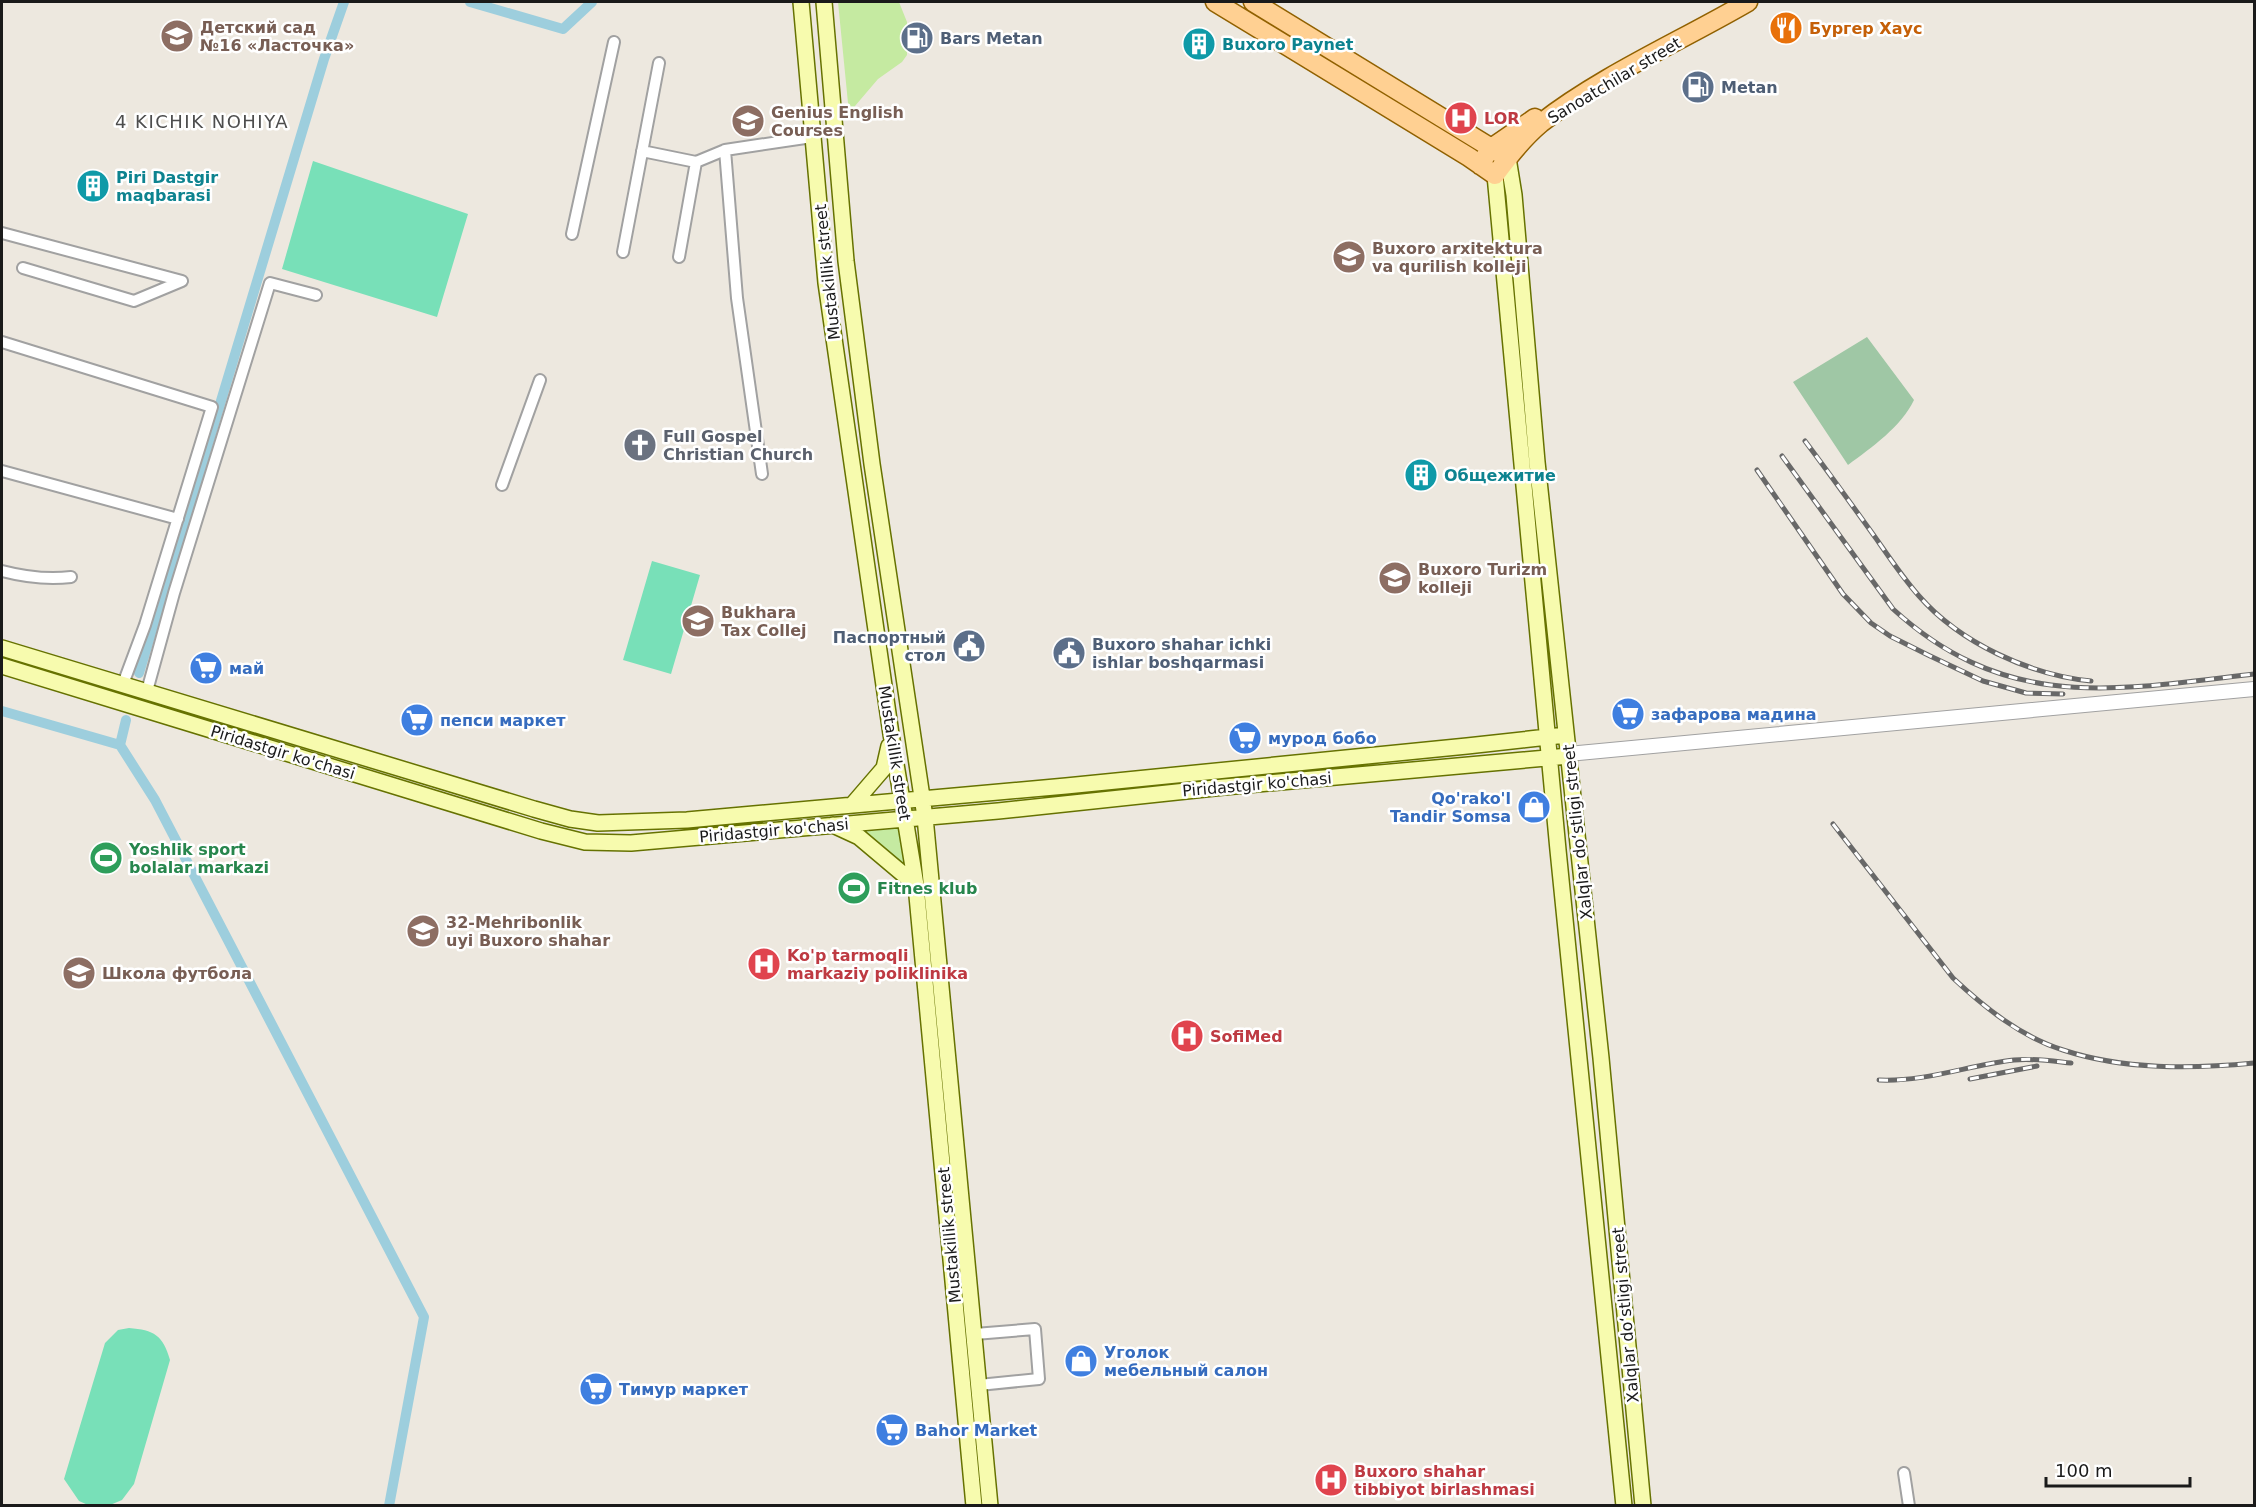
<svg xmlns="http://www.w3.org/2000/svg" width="2256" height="1507" font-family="'DejaVu Sans',sans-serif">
	<rect width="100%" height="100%" fill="#ede8df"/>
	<path fill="#c5eaa1" d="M 838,2 L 899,2 L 907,22 L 907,55 L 902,62 L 878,79 L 849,113 Z
		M 900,828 L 908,874 L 860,832 Z"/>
	<path fill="#9fc7a5" d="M 1867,337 L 1914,400 C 1901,427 1872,447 1848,465 L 1793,382 Z"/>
	<path fill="#78e0b8" d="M 313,161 L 468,214 L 437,317 L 282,269 Z
		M 652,561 L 700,575 L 671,674 L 623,660 Z
		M 129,1328 C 154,1330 163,1335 170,1360 L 134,1484 L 122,1500 L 110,1505 L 88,1505 L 79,1501 L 64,1479 L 105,1343 L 118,1330 Z"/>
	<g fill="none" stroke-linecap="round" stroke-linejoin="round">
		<path stroke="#9dcedd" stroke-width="10" d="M 470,2 L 563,29 L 592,2
			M 139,673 L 324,59 L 344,2
			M 2,711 L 120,745
			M 126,720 L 120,745 L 155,800 L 424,1317 L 389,1506"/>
		<defs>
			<path id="minor" d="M 642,151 L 696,162 L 725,150
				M 2,233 L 182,281 L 134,301 L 23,268
				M 572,234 L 614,42
				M 623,252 L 659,63
				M 679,257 L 696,162
				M 2,342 L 212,407 L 145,625 L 123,684
				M 2,471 L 178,519
				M 762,474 L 737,298 L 725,150 L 812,137
				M 502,485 L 540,380
				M 2,571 C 25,577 46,580 71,577
				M 147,691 L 174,593 L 270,283 L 316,295
				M 975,1334 L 1035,1329 L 1039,1379 L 979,1385
				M 1904,1473 L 1909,1506"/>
			<path id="tertiary" d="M 1568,754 L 2254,689"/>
			<path id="secondary" d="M 801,2 L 826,283 L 891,734 L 916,885 L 974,1506
				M 824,2 L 846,261 L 872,464 L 925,817 L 990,1506
				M 1508,158 L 1514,195 L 1537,462 L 1601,1058 L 1643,1506
				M 1495,175 L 1558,850 L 1624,1506
				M 2,648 L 534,809 L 570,819 L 598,823 L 687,820 L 1066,786 L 1467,746 L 1566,735
				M 2,666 L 541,831 L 585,842 L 631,843 L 998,811 L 1224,787 L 1569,756
				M 853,804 L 884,768 L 889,746
				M 833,825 L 859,837 L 916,885"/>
			<path id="primary" d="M 1215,2 L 1469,157 L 1495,175 C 1508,157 1523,138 1541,123 C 1601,76 1681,41 1748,2
				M 1253,2 L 1501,154
				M 1480,165 L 1490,149 L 1535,118"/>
		</defs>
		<use href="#minor" stroke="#a1a1a1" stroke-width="14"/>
		<use href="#tertiary" stroke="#a1a1a1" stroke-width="16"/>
		<use href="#secondary" stroke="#667201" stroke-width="18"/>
		<use href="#primary" stroke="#916100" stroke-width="21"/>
		<use href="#minor" stroke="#fff" stroke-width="10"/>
		<use href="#tertiary" stroke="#fff" stroke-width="14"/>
		<use href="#secondary" stroke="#f7fbae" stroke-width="15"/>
		<use href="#primary" stroke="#ffd092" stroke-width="18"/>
		<defs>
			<path id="rail" d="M 1805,441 C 1829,473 1852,505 1875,537 C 1889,557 1903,578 1919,596 C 1960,643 2030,675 2091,681
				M 1782,456 L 1893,609 C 2007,713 2116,690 2254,674
				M 1757,470 L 1843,594 L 1871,623 L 1890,636 L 1928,655 L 1983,681 L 2026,693 L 2063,694
				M 1833,824 L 1953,978 C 1984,1007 2021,1037 2063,1050 C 2124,1070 2191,1069 2254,1063
				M 1970,1079 L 2037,1066
				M 1879,1080 C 1926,1082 1969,1065 2014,1060 C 2033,1058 2052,1061 2071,1063"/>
		</defs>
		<use href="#rail" stroke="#686868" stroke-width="5"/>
		<use href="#rail" stroke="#fff" stroke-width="3" stroke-dasharray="9" stroke-linecap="butt"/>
	</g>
	<defs>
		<symbol id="restaurant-disc" viewBox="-11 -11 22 22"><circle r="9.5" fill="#e8710a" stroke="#fff"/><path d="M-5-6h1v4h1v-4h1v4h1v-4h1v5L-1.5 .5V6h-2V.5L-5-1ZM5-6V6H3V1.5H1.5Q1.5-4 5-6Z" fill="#fff"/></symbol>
		<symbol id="school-disc" viewBox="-11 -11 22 22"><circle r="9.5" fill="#8d6e63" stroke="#fff"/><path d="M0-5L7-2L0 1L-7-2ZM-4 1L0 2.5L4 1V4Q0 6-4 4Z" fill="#fff"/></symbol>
		<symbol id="fuel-disc" viewBox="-11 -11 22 22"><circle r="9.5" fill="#5c6f8a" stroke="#fff"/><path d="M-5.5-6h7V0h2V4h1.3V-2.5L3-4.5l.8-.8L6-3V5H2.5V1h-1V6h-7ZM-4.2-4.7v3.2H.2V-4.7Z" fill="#fff"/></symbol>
		<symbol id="building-disc" viewBox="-11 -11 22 22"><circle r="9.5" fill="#0f9aa8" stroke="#fff"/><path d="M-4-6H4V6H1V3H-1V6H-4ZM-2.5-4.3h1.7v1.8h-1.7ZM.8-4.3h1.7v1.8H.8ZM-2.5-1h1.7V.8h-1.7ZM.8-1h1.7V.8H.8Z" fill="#fff"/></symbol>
		<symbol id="hospital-disc" viewBox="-11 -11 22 22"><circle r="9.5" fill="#e0444e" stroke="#fff"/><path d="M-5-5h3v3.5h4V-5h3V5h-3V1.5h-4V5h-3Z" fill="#fff"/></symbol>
		<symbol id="university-disc" viewBox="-11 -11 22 22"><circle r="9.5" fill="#8d6e63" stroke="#fff"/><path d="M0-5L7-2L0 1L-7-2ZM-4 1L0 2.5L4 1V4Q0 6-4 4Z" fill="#fff"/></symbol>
		<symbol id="church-disc" viewBox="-11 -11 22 22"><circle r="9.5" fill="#6b7280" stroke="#fff"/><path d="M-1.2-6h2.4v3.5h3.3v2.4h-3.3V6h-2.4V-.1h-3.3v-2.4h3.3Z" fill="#fff"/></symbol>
		<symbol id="civic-disc" viewBox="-11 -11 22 22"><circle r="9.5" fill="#5c6f8a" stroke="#fff"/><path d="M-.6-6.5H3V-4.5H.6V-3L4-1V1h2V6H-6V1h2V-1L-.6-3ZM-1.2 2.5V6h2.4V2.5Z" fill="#fff"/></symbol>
		<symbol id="supermarket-disc" viewBox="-11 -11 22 22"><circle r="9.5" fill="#3f7fe0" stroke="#fff"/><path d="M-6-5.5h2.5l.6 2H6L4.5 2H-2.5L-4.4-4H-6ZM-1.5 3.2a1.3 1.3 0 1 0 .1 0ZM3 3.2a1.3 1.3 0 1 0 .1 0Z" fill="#fff"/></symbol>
		<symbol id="shop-disc" viewBox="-11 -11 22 22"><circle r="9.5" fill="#3f7fe0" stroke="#fff"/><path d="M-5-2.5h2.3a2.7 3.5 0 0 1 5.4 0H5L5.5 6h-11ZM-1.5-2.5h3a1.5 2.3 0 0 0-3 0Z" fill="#fff"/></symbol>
		<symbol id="stadium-disc" viewBox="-11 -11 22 22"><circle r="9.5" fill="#2e9e5b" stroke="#fff"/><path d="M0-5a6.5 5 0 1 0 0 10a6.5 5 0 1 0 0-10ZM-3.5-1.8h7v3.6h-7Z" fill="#fff"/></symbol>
	</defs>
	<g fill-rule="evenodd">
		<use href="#restaurant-disc" x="1767" y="9" width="38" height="38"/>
		<use href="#school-disc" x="158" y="17" width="38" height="38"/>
		<use href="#fuel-disc" x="898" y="19" width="38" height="38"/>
		<use href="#building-disc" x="1180" y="25" width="38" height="38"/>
		<use href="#fuel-disc" x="1679" y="68" width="38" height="38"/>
		<use href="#hospital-disc" x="1442" y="99" width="38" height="38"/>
		<use href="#school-disc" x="729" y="102" width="38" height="38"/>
		<use href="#building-disc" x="74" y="167" width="38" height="38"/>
		<use href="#university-disc" x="1330" y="238" width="38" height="38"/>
		<use href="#church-disc" x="621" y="426" width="38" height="38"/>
		<use href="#building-disc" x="1402" y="456" width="38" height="38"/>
		<use href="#university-disc" x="1376" y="559" width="38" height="38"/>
		<use href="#university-disc" x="679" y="602" width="38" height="38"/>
		<use href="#civic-disc" x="950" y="627" width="38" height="38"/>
		<use href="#civic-disc" x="1050" y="634" width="38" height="38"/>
		<use href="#supermarket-disc" x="187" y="649" width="38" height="38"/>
		<use href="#supermarket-disc" x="1609" y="695" width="38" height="38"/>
		<use href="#supermarket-disc" x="398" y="701" width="38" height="38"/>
		<use href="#supermarket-disc" x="1226" y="719" width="38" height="38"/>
		<use href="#shop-disc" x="1515" y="788" width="38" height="38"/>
		<use href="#stadium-disc" x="87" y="839" width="38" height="38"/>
		<use href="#stadium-disc" x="835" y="869" width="38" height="38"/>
		<use href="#school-disc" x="404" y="912" width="38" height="38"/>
		<use href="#hospital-disc" x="745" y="945" width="38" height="38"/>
		<use href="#school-disc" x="60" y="954" width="38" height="38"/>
		<use href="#hospital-disc" x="1168" y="1017" width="38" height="38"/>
		<use href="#shop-disc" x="1062" y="1342" width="38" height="38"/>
		<use href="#supermarket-disc" x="577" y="1370" width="38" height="38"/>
		<use href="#supermarket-disc" x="873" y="1411" width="38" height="38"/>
		<use href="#hospital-disc" x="1312" y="1461" width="38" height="38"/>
	</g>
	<g text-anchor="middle" stroke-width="5" stroke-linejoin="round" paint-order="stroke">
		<g font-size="16" font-weight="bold" fill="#785e54" stroke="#fff" text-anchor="start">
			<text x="200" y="33">Детский сад<tspan x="200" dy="18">№16 «Ласточка»</tspan></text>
			<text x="771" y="118">Genius English<tspan x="771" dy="18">Courses</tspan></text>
			<text x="1372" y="254">Buxoro arxitektura<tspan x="1372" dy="18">va qurilish kolleji</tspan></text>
			<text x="1418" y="575">Buxoro Turizm<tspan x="1418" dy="18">kolleji</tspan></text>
			<text x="721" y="618">Bukhara<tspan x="721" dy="18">Tax Collej</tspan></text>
			<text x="446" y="928">32-Mehribonlik<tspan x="446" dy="18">uyi Buxoro shahar</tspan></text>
			<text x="102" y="979">Школа футбола</text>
		</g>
		<g font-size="16" font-weight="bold" fill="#c56008" stroke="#fff" text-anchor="start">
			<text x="1809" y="34">Бургер Хаус</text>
		</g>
		<g font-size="16" font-weight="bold" fill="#4e5e75" stroke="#fff" text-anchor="start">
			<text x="940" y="44">Bars Metan</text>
			<text x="1721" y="93">Metan</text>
			<text x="946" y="643" text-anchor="end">Паспортный<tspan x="946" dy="18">стол</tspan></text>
			<text x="1092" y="650">Buxoro shahar ichki<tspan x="1092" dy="18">ishlar boshqarmasi</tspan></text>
		</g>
		<g font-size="16" font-weight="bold" fill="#0d838f" stroke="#fff" text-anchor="start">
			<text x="1222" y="50">Buxoro Paynet</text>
			<text x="116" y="183">Piri Dastgir<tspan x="116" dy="18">maqbarasi</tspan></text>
			<text x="1444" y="481">Общежитие</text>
		</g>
		<g font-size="16" fill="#1a1a1a" stroke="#fff">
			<text transform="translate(1614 80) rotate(-31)" y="6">Sanoatchilar street</text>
			<text transform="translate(827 272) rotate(-96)" y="6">Mustakillik street</text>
			<text transform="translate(283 752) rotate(17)" y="6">Piridastgir ko'chasi</text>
			<text transform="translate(895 753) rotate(81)" y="6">Mustakillik street</text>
			<text transform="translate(1257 784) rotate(-5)" y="6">Piridastgir ko'chasi</text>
			<text transform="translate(774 830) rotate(-5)" y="6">Piridastgir ko'chasi</text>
			<text transform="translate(1577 832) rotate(-96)" y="6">Xalqlar doʻstligi street</text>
			<text transform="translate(949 1235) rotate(-95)" y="6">Mustakillik street</text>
			<text transform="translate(1625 1315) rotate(-95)" y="6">Xalqlar doʻstligi street</text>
		</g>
		<g font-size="16" font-weight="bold" fill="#be3a42" stroke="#fff" text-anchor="start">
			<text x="1484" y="124">LOR</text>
			<text x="787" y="961">Ko'p tarmoqli<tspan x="787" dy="18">markaziy poliklinika</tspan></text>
			<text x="1210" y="1042">SofiMed</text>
			<text x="1354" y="1477">Buxoro shahar<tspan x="1354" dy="18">tibbiyot birlashmasi</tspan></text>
		</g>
		<g font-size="16" font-weight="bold" fill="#5b616d" stroke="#fff" text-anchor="start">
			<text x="663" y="442">Full Gospel<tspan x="663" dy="18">Christian Church</tspan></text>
		</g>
		<g font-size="16" font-weight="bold" fill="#366cbe" stroke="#fff" text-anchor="start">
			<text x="229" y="674">май</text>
			<text x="1651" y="720">зафарова мадина</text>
			<text x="440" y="726">пепси маркет</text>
			<text x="1268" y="744">мурод бобо</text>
			<text x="1511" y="804" text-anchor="end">Qo'rako'l<tspan x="1511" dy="18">Tandir Somsa</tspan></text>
			<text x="1104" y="1358">Уголок<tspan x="1104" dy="18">мебельный салон</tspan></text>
			<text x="619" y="1395">Тимур маркет</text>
			<text x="915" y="1436">Bahor Market</text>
		</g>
		<g font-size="16" font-weight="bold" fill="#27864d" stroke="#fff" text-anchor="start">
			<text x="129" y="855">Yoshlik sport<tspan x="129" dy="18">bolalar markazi</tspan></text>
			<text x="877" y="894">Fitnes klub</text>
		</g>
		<g font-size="18" letter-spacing="1.5" fill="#4d4d4d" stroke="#fff">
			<text x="202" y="128">4 KICHIK NOHIYA</text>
		</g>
	</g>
	<rect width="2256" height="1507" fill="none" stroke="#1a1a1a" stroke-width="6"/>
	<path d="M2046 1477v9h144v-9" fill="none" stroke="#1a1a1a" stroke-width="3"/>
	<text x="2055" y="1477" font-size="18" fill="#1a1a1a" stroke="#ffffff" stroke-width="4.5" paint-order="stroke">100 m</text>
</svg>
